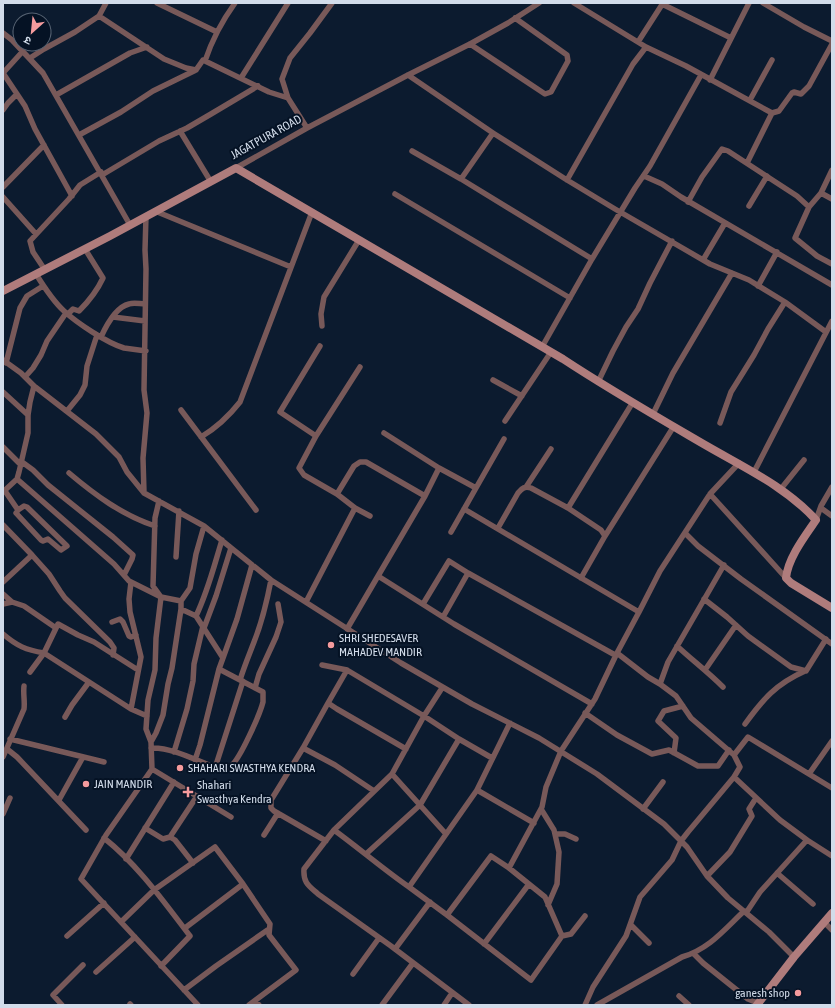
<svg xmlns="http://www.w3.org/2000/svg" width="835" height="1008" font-family="'Asap Condensed','Noto Sans Devanagari',sans-serif">
	<rect width="100%" height="100%" fill="#0c1b2f"/>
	<g fill="none" stroke-linecap="round" stroke-linejoin="round">
		<path stroke="#785959" stroke-width="5.5" d="M 157,3 L 217,32
			M 574,3 L 646,47 L 686,66 L 772,113 L 779,111 L 792,93 L 794,92 L 801,94 L 809,86 L 832,44
			M 763,3 L 804,27 L 832,41
			M 662,4 L 731,38
			M 99,16 L 106,3
			M 3,33 L 12,40 L 43,73 L 130,225
			M 638,42 L 663,3
			M 470,44 L 545,94 L 551,92 L 568,61 L 567,55 L 515,18
			M 23,51 L 3,73 L 25,106 L 35,129 L 72,196
			M 30,58 L 44,49 L 75,32 L 99,16 L 164,59 L 186,68 L 196,70 L 203,60 L 269,92 L 288,98 L 307,128
			M 205,61 C 212,40 222,21 235,3
			M 408,75 L 493,133 L 567,180 L 615,209 L 710,264 L 749,280 L 785,302 L 826,332
			M 241,78 L 288,3
			M 710,80 L 749,3
			M 56,95 L 130,53 L 147,47
			M 288,98 L 282,79 L 290,58 L 310,33 L 332,3
			M 750,100 L 772,60
			M 3,110 L 8,103 L 17,94
			M 180,131 L 211,182
			M 79,135 L 121,112 L 153,91 L 196,70
			M 412,151 L 461,179 L 592,259 L 635,188 L 650,166 L 701,75
			M 747,163 L 772,113
			M 236,168 L 307,128 L 408,75 L 470,44 L 508,23 L 539,3
			M 832,170 L 821,193 L 832,199
			M 102,175 L 159,141 L 187,128 L 211,114 L 258,86
			M 644,176 L 662,184 L 681,197 L 832,285
			M 461,179 L 493,133
			M 567,180 L 633,64 L 646,47
			M 3,187 L 44,145
			M 395,194 L 570,298
			M 3,197 L 36,234
			M 688,202 L 702,177 L 722,149 L 728,151 L 797,196 L 809,207 L 795,238 L 817,256 L 832,264
			M 749,206 L 767,176
			M 809,207 L 821,193
			M 155,211 L 291,267
			M 703,260 L 725,223
			M 45,270 L 33,252 L 30,241 L 69,199 L 80,185 L 101,172
			M 36,274 C 44,287 53,301 64,311 C 77,323 107,343 124,348 C 131,349 139,350 146,351
			M 758,286 L 777,252
			M 68,314 L 73,309 L 79,311 C 89,301 97,291 103,278 L 85,249
			M 113,317 L 145,321
			M 322,326 L 321,314 L 324,297 L 359,240
			M 101,337 C 106,326 116,307 129,304 C 134,302 140,304 145,304
			M 542,347 L 592,259
			M 3,360 L 21,373 L 34,386 L 96,434 L 119,457 L 127,472 L 144,493 L 204,526 L 271,580 L 401,663 L 472,704 L 539,738 L 597,774 L 664,824 L 687,847 L 707,876 L 728,898 L 769,932 L 794,957
			M 6,363 L 20,308 L 27,296 L 43,286
			M 25,377 L 33,368 L 41,355 L 47,341 L 66,313
			M 493,380 L 522,396
			M 598,382 L 613,351 L 626,327 L 638,309 L 650,283 L 672,241
			M 3,392 L 28,415
			M 181,410 L 256,510
			M 67,411 L 80,395 L 85,385 L 87,366 L 97,335
			M 653,414 L 673,373 L 732,273
			M 505,421 L 551,352
			M 720,423 L 731,392 L 754,355 L 768,329 L 785,302
			M 316,436 L 280,412 L 320,346
			M 201,437 C 216,428 229,416 240,402 L 312,212
			M 3,447 L 21,465
			M 22,462 L 33,470 L 48,485 L 113,537 L 133,555 L 132,559 L 124,575
			M 439,468 L 476,488 L 451,532
			M 754,472 L 832,321
			M 69,473 C 95,495 122,515 155,526
			M 17,479 L 114,564 L 129,581 L 161,597 L 181,601 L 181,609 L 196,616 L 223,658 L 219,669 L 263,692 C 263,695 263,699 263,702 C 260,714 240,759 231,766 C 227,769 224,770 219,769 C 199,762 173,747 151,748
			M 526,487 L 551,449
			M 476,488 L 504,439
			M 780,490 L 804,460
			M 5,491 L 18,510 L 16,513 L 41,540 L 43,541 L 48,539 L 61,550 L 67,546 L 27,507 L 24,506 L 18,510
			M 3,492 L 17,479 L 19,472 L 28,433 L 28,415 L 30,402 L 34,386
			M 144,493 L 143,458 L 147,413 L 144,390 L 146,269 L 145,250 L 146,216
			M 337,494 L 354,466 L 360,462 L 366,462 L 425,496
			M 710,494 L 786,578
			M 159,501 L 155,518 L 153,586 L 161,597 L 156,638 L 155,670 L 148,700 L 146,729 L 151,742 L 152,769 L 106,835 L 81,879 L 198,1005
			M 355,508 L 370,516
			M 568,508 L 633,402
			M 821,508 L 832,516
			M 464,509 L 639,612 L 660,571 L 710,494 L 739,463
			M 816,520 L 821,506 L 832,487
			M 3,525 L 32,555 L 3,582
			M 498,528 L 518,493 C 522,488 525,486 531,488 L 568,508 L 601,530 L 605,536 L 581,578
			M 685,533 L 698,546 L 741,579 L 832,644
			M 605,536 L 674,426
			M 32,555 L 49,574 L 60,591 L 65,598 L 110,642 L 114,648 L 113,655
			M 176,557 L 179,511
			M 378,576 L 425,496 L 439,468 L 384,433
			M 3,594 L 12,602
			M 704,599 L 727,617 L 748,636 L 791,667 L 806,671 L 826,639
			M 181,601 L 190,588 L 196,554 L 204,526
			M 306,602 L 355,508 L 337,494 L 304,475 L 299,468 L 316,436 L 360,367
			M 3,604 L 12,602 L 24,606 L 56,628
			M 423,604 L 449,561 L 468,573 L 615,655
			M 196,616 C 208,591 214,566 222,540
			M 443,617 L 468,573
			M 112,622 L 120,619 L 123,622 L 129,636 L 131,637 L 136,635
			M 204,628 L 216,596 L 231,548
			M 347,629 L 378,576 L 454,624 L 592,704
			M 3,634 C 17,646 26,650 44,653 L 131,709 L 147,716
			M 677,646 C 692,660 708,672 723,687
			M 617,653 L 648,677 L 660,684 L 676,696 L 691,718 L 734,755 L 748,737 L 832,788
			M 223,658 L 237,619 L 252,565
			M 322,665 L 347,670 L 424,716 L 459,739 L 492,758
			M 347,670 L 328,703 L 337,709 L 406,749
			M 705,670 L 736,625
			M 30,672 L 44,653 L 58,624 L 78,635 L 94,642 L 138,670
			M 240,680 C 244,667 249,655 254,642 C 262,622 267,601 271,580
			M 660,684 L 668,662 L 724,565
			M 255,688 L 259,674 L 276,637 L 281,622 L 278,604
			M 442,688 L 424,716 L 392,774 L 334,830 L 304,869 C 303,883 309,886 318,894 L 391,946 L 469,1005
			M 131,709 L 141,657 L 130,612 L 129,599 L 131,582
			M 585,713 L 617,735 L 652,754 L 669,750 L 698,766 L 718,766 L 729,750
			M 65,717 L 72,705 L 89,682
			M 745,724 C 763,699 776,684 805,671
			M 10,739 L 104,762
			M 151,742 L 156,733 L 163,715 L 168,684 L 172,668 L 181,609
			M 303,748 L 335,765 L 374,791
			M 7,749 L 17,757 L 86,830
			M 174,752 L 187,709 L 193,681 L 194,664 L 203,626
			M 674,753 L 676,738 L 658,721 L 664,711 L 683,706
			M 3,757 L 24,709 C 25,701 23,694 24,686
			M 195,760 L 200,745 L 219,669
			M 215,768 L 243,681
			M 152,769 L 231,817
			M 392,774 L 446,834
			M 809,774 L 832,741
			M 734,777 L 740,767 L 734,755
			M 477,790 L 534,823
			M 59,800 L 83,757
			M 541,809 L 554,830 L 559,852 L 557,884 L 548,905
			M 643,809 L 663,782
			M 3,814 L 10,798
			M 145,828 L 163,839 L 170,837 L 175,840 L 193,863
			M 334,830 C 360,849 383,869 409,887 L 477,790 L 510,723
			M 555,834 L 565,834 L 576,839
			M 264,835 L 278,813
			M 170,837 L 197,796
			M 104,838 C 138,865 164,902 190,936 L 161,966
			M 326,841 L 274,811 L 271,808 L 271,800 L 276,792 L 303,748 L 328,703
			M 366,854 L 420,805 L 459,739
			M 126,859 L 174,782
			M 509,868 L 542,807 L 546,787 L 561,751 L 595,699 L 617,653 L 639,612
			M 777,873 L 813,904
			M 707,876 L 730,852 L 752,816 L 749,809 L 756,798
			M 409,887 L 447,915 L 531,980 L 562,936 L 545,897 L 509,868 L 491,856 L 447,915
			M 746,913 L 760,892 L 807,840 L 832,856
			M 121,922 L 154,890 L 215,847 L 243,884 L 270,924 L 269,935 L 296,970 L 249,1005
			M 824,922 L 832,930
			M 631,925 L 649,943
			M 185,928 L 243,884
			M 67,936 L 104,903
			M 562,936 L 571,934 L 585,916
			M 484,944 L 529,884
			M 395,949 L 430,902
			M 694,954 L 703,963 L 748,999 L 760,1004
			M 96,972 L 135,937
			M 353,974 L 379,938
			M 184,990 L 216,966 L 269,929
			M 679,996 L 689,1005
			M 255,1001 L 259,1005
			M 130,1004 L 131,1005
			M 62,1005 L 53,995 L 83,965
			M 382,1005 L 413,963
			M 444,1005 L 452,993
			M 585,1005 L 593,987 L 626,936 L 640,897 L 672,860 L 681,841 L 688,832 L 734,777 L 780,820 L 807,840
			M 597,1005 L 682,957 C 709,949 724,930 744,911"/>
		<path stroke="#af7c7c" stroke-width="8" d="M 3,291 L 110,236 L 236,168 L 563,359 C 610,390 659,418 707,446 C 745,468 786,487 816,520 C 805,536 788,558 786,578 L 791,583 L 832,608
			M 757,1005 L 794,957 L 832,913"/>
	</g>
	<g fill="#f59b9d" stroke="#051224" stroke-width="1.5">
		<circle cx="331" cy="645" r="4"/>
		<circle cx="180" cy="768" r="4"/>
		<circle cx="86" cy="784" r="4"/>
		<path d="M186 786h4v4h4v4h-4v4h-4v-4h-4v-4h4z"/>
		<circle cx="798" cy="993" r="4"/>
	</g>
	<g text-anchor="middle" stroke-width="4" stroke-linejoin="round" paint-order="stroke">
		<g font-size="12" fill="#d2dcea" stroke="#051224">
			<text transform="translate(266 137) rotate(-29)" y="4">JAGATPURA ROAD</text>
		</g>
		<g font-size="12" fill="#d2dcea" stroke="#051224" text-anchor="start">
			<text x="339" y="642">SHRI SHEDESAVER<tspan x="339" dy="14">MAHADEV MANDIR</tspan></text>
			<text x="188" y="772">SHAHARI SWASTHYA KENDRA</text>
			<text x="94" y="788">JAIN MANDIR</text>
			<text x="197" y="789">Shahari<tspan x="197" dy="14">Swasthya Kendra</tspan></text>
			<text x="790" y="997" text-anchor="end">ganesh shop</text>
		</g>
	</g>
	<rect width="835" height="1008" fill="none" stroke="#d2dcea" stroke-width="8"/>
	<g transform="translate(32 32) rotate(207)"><circle r="19" fill="#051224" stroke="#576373"/>
	<path d="M0-3L7 15L0 10L-7 15Z" fill="#f59b9d"/>
	<text y="-6" font-size="11" font-weight="bold" text-anchor="middle" fill="#d2dcea">उ</text>
	</g>
</svg>
